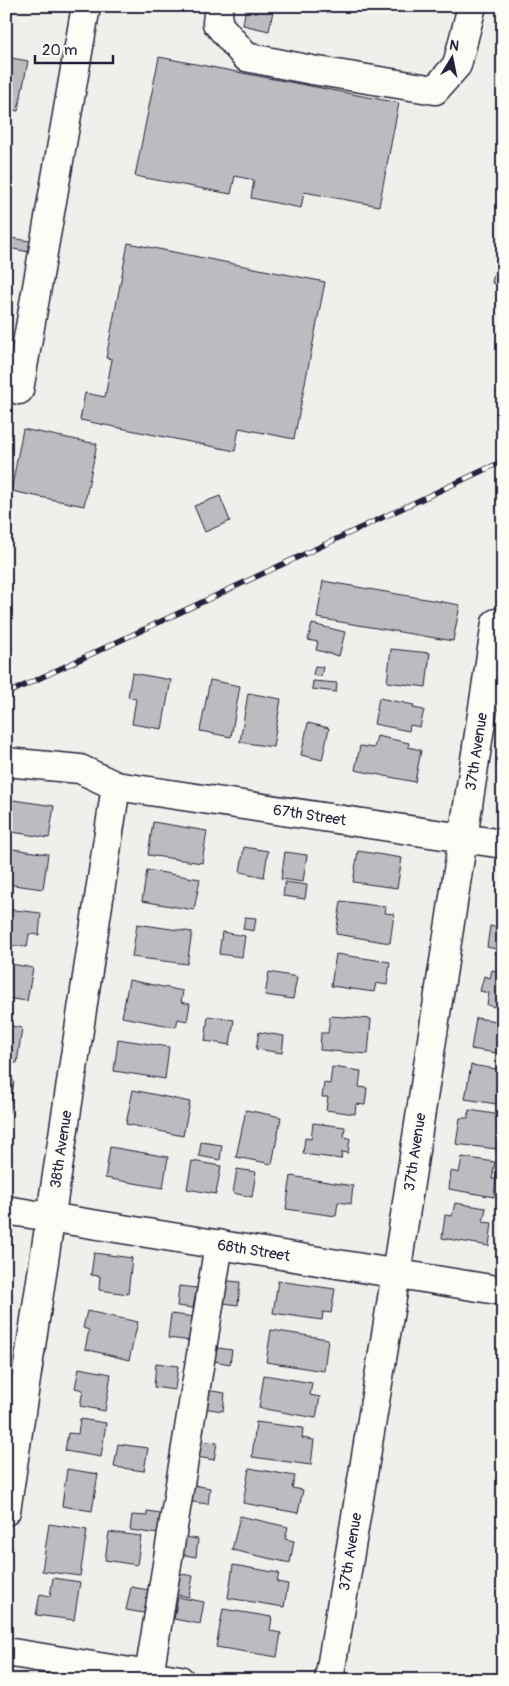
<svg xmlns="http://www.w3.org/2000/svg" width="509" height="1686" font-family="Pangolin,sans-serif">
	<rect width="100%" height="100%" fill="#f0efec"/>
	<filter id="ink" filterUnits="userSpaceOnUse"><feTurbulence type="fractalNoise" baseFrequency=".02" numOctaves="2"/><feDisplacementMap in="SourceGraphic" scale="10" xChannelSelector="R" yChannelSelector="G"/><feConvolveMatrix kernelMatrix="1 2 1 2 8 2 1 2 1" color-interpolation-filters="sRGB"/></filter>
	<g filter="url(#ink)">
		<path fill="#bcbcc0" stroke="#22223b" d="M 246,6 L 274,6 L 269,31 L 243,25 Z
			M 6,57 L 28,61 L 18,111 L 6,109 Z
			M 159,57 L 399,103 L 379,206 L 304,192 L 301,208 L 251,198 L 254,180 L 235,176 L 231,194 L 135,176 Z
			M 503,231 L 503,285 L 492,283 Z
			M 10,238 L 30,241 L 29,252 L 8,248 Z
			M 128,243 L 325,282 L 294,439 L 239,428 L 235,451 L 80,420 L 85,393 L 105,397 L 112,359 L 106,358 Z
			M 23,429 L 97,444 L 84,506 L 11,491 Z
			M 220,496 L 230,521 L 205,532 L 194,506 Z
			M 323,581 L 460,605 L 453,641 L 317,618 Z
			M 312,624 L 345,632 L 339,656 L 316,650 L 318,642 L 308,640 Z
			M 391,649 L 430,653 L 426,687 L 387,682 Z
			M 315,666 L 323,667 L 321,676 L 313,675 Z
			M 132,673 L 171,680 L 162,729 L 132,724 L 136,699 L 128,697 Z
			M 210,680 L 240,686 L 231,737 L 200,731 Z
			M 313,681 L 337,683 L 336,692 L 312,689 Z
			M 248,693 L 281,699 L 273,747 L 240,742 Z
			M 379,698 L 414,705 L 413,708 L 424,710 L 420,727 L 410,725 L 409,731 L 374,724 Z
			M 308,723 L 329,728 L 322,760 L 301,755 Z
			M 377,736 L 409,743 L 408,747 L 421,750 L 415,782 L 355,770 L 360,746 L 374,748 Z
			M 6,799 L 54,806 L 49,838 L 6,831 Z
			M 153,822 L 207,831 L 202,863 L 148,855 Z
			M 244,847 L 268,851 L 264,877 L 240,872 Z
			M 6,848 L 48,854 L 43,889 L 6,884 Z
			M 358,851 L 402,858 L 397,888 L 353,882 Z
			M 285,852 L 307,855 L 303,882 L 281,879 Z
			M 147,870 L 200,879 L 194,910 L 142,901 Z
			M 503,880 L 503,913 L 498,912 Z
			M 285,882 L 307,885 L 305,899 L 283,896 Z
			M 341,901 L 386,907 L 385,913 L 394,914 L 390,943 L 336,934 Z
			M 6,909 L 41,913 L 39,935 L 29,934 L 27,947 L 6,945 Z
			M 245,917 L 256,918 L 254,931 L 243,929 Z
			M 137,924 L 192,932 L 187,964 L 132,957 Z
			M 501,924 L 503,924 L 503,955 L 495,954 L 496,949 L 487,947 L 490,926 L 501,928 Z
			M 222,932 L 245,936 L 242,957 L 219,954 Z
			M 336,954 L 390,962 L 387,985 L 376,983 L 374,992 L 331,986 Z
			M 6,963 L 33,968 L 27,1001 L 6,998 Z
			M 492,970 L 503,973 L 503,1009 L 487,1005 L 489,993 L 480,991 L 484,976 L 490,978 Z
			M 269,972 L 297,977 L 293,999 L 265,995 Z
			M 129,980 L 183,991 L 181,1002 L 190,1004 L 187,1021 L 178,1019 L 176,1027 L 122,1017 Z
			M 208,1016 L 234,1020 L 230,1045 L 205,1041 Z
			M 330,1016 L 371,1019 L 368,1054 L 320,1050 L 321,1033 L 328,1033 Z
			M 476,1018 L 503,1022 L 503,1054 L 471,1049 Z
			M 6,1025 L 22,1028 L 17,1063 L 6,1062 Z
			M 259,1032 L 284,1036 L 282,1053 L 256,1049 Z
			M 118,1039 L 169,1047 L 165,1079 L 114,1071 Z
			M 471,1065 L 503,1070 L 503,1105 L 465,1099 Z
			M 332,1067 L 361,1071 L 359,1087 L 367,1088 L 365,1105 L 356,1104 L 355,1114 L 326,1110 L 328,1097 L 322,1097 L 324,1083 L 330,1084 Z
			M 6,1079 L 14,1081 L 9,1113 L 6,1113 Z
			M 133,1090 L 190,1102 L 183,1136 L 126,1124 Z
			M 246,1110 L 281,1117 L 272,1164 L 236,1157 Z
			M 469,1110 L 501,1115 L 496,1149 L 456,1144 L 460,1118 L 468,1118 Z
			M 313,1123 L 345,1127 L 344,1137 L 350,1138 L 348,1153 L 342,1152 L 341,1159 L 303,1154 L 305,1138 L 311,1139 Z
			M 201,1142 L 222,1145 L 220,1160 L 199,1156 Z
			M 110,1147 L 168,1157 L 163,1188 L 105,1178 Z
			M 462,1157 L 495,1162 L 492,1179 L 496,1179 L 494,1197 L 449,1189 L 451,1171 L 459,1173 Z
			M 192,1161 L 221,1166 L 216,1194 L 187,1189 Z
			M 237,1169 L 256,1172 L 252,1197 L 233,1193 Z
			M 291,1176 L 353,1186 L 351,1204 L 338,1202 L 336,1216 L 286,1209 Z
			M 455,1203 L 486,1208 L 483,1222 L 492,1223 L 489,1246 L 442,1238 L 445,1215 L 452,1216 Z
			M 94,1253 L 132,1258 L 128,1294 L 99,1290 L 100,1276 L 91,1275 Z
			M 219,1280 L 240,1282 L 238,1305 L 216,1302 Z
			M 278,1281 L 335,1289 L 331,1313 L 323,1312 L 322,1320 L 273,1313 Z
			M 179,1286 L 197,1288 L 193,1308 L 177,1306 Z
			M 87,1311 L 138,1322 L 129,1360 L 85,1349 L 89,1330 L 83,1328 Z
			M 171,1314 L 195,1317 L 192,1341 L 168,1338 Z
			M 271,1330 L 328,1339 L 324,1371 L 266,1362 Z
			M 211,1347 L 232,1350 L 230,1364 L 209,1360 Z
			M 156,1363 L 178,1366 L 175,1390 L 154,1387 Z
			M 79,1368 L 111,1374 L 105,1411 L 80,1406 L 83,1390 L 75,1388 Z
			M 264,1375 L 312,1383 L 310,1395 L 320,1397 L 316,1418 L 259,1408 Z
			M 199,1389 L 225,1393 L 223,1411 L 196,1407 Z
			M 80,1419 L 106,1423 L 101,1457 L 65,1451 L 68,1433 L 78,1434 Z
			M 256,1422 L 303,1428 L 302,1438 L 314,1440 L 311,1465 L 252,1457 Z
			M 194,1440 L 217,1443 L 214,1460 L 191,1456 Z
			M 118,1444 L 148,1448 L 144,1471 L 114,1467 Z
			M 249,1468 L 295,1476 L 292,1488 L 303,1490 L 298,1513 L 243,1503 Z
			M 67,1469 L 98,1474 L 92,1511 L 62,1506 Z
			M 188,1484 L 210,1488 L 208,1504 L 186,1501 Z
			M 147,1511 L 161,1513 L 158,1534 L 130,1530 L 132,1515 L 147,1516 Z
			M 240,1516 L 288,1527 L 285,1539 L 294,1541 L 290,1563 L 232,1550 Z
			M 49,1524 L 87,1530 L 80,1576 L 42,1571 Z
			M 109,1532 L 141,1536 L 137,1565 L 105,1560 Z
			M 176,1536 L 198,1539 L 196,1557 L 174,1553 Z
			M 233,1565 L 279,1573 L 277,1582 L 288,1584 L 284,1607 L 228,1598 Z
			M 171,1572 L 193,1576 L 189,1597 L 168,1593 Z
			M 53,1578 L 80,1582 L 74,1620 L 36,1615 L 40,1594 L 50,1596 Z
			M 131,1587 L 149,1590 L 144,1613 L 126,1610 Z
			M 178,1597 L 204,1602 L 200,1624 L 174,1619 Z
			M 223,1609 L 272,1617 L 270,1631 L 281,1633 L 277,1657 L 216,1647 Z"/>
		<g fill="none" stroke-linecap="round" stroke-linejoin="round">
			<defs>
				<g id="minor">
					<path d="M 219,6 L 217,23 L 246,57 L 312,70 L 435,90 L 457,65 L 472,6"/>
					<path d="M 19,390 L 86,6"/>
					<path id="s1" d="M 6,762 L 80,769 L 116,786 L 503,844"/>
					<path id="s2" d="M 6,1210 L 503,1291"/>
					<path id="s3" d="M 6,1511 L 116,786"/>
					<path d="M 6,1652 L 180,1680"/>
					<path d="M 149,1675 L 219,1244"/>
					<path id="s4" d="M 329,1680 L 396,1274 L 496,623"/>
				</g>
			</defs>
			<use href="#minor" stroke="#22223b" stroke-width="31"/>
			<use href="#minor" stroke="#fdfcf7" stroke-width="28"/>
			<defs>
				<path id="rail" d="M 6,694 L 503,461"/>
			</defs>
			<use href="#rail" stroke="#22223b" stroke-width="5.5"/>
			<use href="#rail" stroke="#fdfcf7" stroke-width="4" stroke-dasharray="11" stroke-linecap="butt"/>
		</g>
	</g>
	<g text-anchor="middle" stroke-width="4.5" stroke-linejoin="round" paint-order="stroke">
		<g font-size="15" fill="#22223b" stroke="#fdfcf7">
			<text dy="5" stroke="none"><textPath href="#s4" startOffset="940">37th Avenue</textPath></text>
			<text dy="5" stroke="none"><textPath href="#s1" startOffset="310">67th Street</textPath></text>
			<text dy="5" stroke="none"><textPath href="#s3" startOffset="366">38th Avenue</textPath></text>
			<text dy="5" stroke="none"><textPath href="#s4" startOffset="535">37th Avenue</textPath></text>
			<text dy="5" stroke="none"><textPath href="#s2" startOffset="251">68th Street</textPath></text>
			<text dy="5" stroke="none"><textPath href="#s4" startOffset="130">37th Avenue</textPath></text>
		</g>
	</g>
	<rect width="509" height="1686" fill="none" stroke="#fdfcf7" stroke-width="25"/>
	<rect x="12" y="12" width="484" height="1661" fill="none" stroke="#22223b" stroke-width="2" filter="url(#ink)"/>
	<g transform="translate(452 58) rotate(10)" stroke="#fdfcf7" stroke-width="4" paint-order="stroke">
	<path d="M0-4L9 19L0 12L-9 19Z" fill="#22223b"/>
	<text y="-8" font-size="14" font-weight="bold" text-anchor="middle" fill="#22223b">N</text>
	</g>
	<path d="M35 55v8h78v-8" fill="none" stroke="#22223b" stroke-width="2.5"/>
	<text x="42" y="55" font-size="15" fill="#22223b" stroke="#fdfcf7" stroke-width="4" paint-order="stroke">20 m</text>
</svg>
